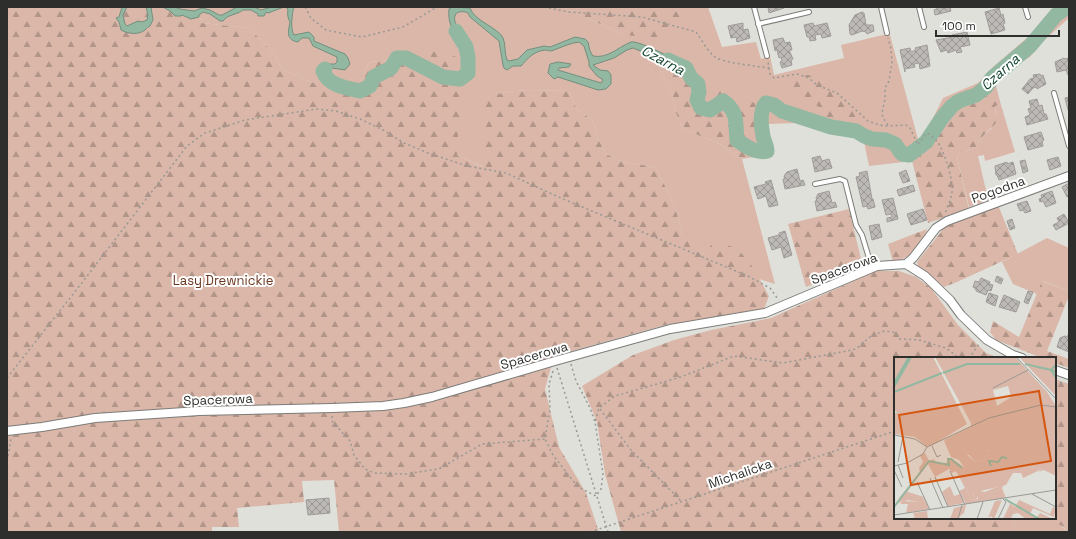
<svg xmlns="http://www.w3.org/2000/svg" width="1076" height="539" font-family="'Space Grotesk',sans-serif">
	<defs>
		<pattern id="forest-firs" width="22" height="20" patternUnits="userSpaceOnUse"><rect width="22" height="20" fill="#dab7a8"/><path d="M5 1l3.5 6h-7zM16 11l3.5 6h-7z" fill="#b19589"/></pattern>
		<pattern id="building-cross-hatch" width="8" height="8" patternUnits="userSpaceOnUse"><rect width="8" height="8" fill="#bcb9b6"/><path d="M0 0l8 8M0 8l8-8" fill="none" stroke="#999794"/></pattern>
	</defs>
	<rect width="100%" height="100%" fill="#e0e0db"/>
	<path fill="#dab7a8" d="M 196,7 L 562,7 L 625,35 L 682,17 L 674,7 L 708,7 L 722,47 L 756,42 L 761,59 L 770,56 L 774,75 L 844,58 L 841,45 L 883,35 L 890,35 L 919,143 L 924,136 L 943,98 L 978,83 L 993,67 L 1028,37 L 1057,7 L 1069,7 L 1067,10 L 1069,18 L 1039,45 L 1030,57 L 1013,67 L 995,82 L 987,93 L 955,106 L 947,116 L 929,148 L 919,154 L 912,161 L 869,166 L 863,137 L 799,123 L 767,124 L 770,142 L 774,151 L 754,157 C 747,150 739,147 732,141 L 732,128 L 713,114 C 704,115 694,109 693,99 C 692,91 694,84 687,79 C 682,75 666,73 660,71 L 672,93 L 676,113 L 683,129 L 718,143 L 742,159 L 775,284 L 759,279 L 744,255 L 705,254 L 696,251 L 682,236 C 681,216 665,185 655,167 L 622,162 L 606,154 L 597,137 L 593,121 L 576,108 L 569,91 L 527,90 L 506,92 L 487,97 L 484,167 L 457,155 L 457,151 L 393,60 L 369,62 L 360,84 L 316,84 L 282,69 L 274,54 L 257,36 L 247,28 L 202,23 Z
		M 1001,105 L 1015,152 L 985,161 L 984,155 L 978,156 L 985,186 L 990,200 L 969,207 L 957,157 L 960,153 L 976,147 L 982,137 L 992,128 L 996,117 L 995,106 Z
		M 1047,238 L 1069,248 L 1069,291 L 1043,281 L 1037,294 L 1013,284 L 1002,262 Z
		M 1015,518 C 1032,518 1056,515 1067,532 L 1013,532 Z"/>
	<path fill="url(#forest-firs)" d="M 7,7 L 196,7 L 202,23 L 247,28 L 257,36 L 274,54 L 282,69 L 316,84 L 360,84 L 369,62 L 393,60 L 433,51 L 461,58 L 461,86 L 457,155 L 483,167 L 486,97 L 506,92 L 527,90 L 569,91 L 576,108 L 593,121 L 597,137 L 606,154 L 622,162 L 655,167 C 665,185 681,216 682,236 L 690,235 L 696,244 L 696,251 L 705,254 L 711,245 C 719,244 726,244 733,247 C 748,254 761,282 769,296 L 764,309 L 665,325 L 554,356 L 545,389 L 559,447 L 586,493 L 599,532 L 339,532 L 334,480 L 302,481 L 304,502 L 237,508 L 239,527 L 212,527 L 212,532 L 7,532 Z
		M 562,7 L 674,7 L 682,17 L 664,35 L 657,38 L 625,35 Z
		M 662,63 C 673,68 687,74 692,86 C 694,91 693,94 693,99 C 694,107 700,111 707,114 L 716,111 L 728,114 L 732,128 L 732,141 C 739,147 747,150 754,157 L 742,159 L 718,143 L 683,129 L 676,113 L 672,93 L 660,71 L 659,65 Z
		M 808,75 L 818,77 L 830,88 L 849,106 L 859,118 L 859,123 L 852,127 L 831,122 L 823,115 L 819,107 L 788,90 L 783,83 L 794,77 Z
		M 995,82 L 1001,105 L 995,106 L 996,117 L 996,123 L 982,137 L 976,147 L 960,153 L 957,157 L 969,209 L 928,223 L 912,161 L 919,154 L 929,148 L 947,116 L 955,106 L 987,93 Z
		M 718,83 L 728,88 L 740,99 L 755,103 L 760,139 L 763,150 C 757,148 748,145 744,140 C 732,127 749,105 720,98 L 712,106 L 702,103 L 703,94 Z
		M 998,205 L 1018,254 L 957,282 L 944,287 L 932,276 L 918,266 L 917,262 L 945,227 Z
		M 849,209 L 861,259 L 836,276 L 806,287 L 788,224 Z
		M 927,229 C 922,247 911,258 893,262 L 888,244 Z
		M 876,271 L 899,271 L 916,277 L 931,288 L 958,325 L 986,353 L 1000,358 L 895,358 L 895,518 L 1015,518 L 1013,532 L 621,532 L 605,474 L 597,422 L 582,386 L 633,355 L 674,340 L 711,330 L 771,318 Z
		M 1042,281 L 1069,291 L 1069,296 L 1047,351 L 1069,359 L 1069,368 L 1055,363 L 1055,358 L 1042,358 L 1014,347 L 996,340 L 990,332 L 993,321 L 1019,337 Z
		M 1055,379 L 1069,384 L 1069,532 L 1067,532 L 1064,527 L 1045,518 L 1055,518 Z"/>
	<path fill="#92b8a2" stroke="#748f7f" d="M 122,7 L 127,7 L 123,15 L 125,24 L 127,26 L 138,21 L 142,22 L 147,20 L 148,15 L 146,7 L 151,7 L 153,20 L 150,26 C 148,27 147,28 145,30 C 139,35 128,34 121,30 L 119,22 L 116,18 L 119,17 Z
		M 163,7 L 175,7 L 180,9 L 194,11 L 202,8 L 210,10 L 219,15 L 222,15 L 237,7 L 254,7 L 261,10 L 272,7 L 294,7 C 292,13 290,29 294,35 L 309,32 L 314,37 L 314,41 L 345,54 L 348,58 L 350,64 L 345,70 L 332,68 L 328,71 L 333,80 L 337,81 L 331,87 L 318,72 L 320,65 L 322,64 L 335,64 L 337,62 L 337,57 L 313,46 L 309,38 L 302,38 L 298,42 C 286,40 288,32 290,22 C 288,19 287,14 288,10 L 287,8 L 284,7 L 268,13 L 266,12 L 264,16 L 258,16 L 258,14 L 251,10 L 243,10 C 237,15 228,14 223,21 L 220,21 L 210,14 L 203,12 L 199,15 L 199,17 L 191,19 L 182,15 L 181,16 L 175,16 L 170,11 Z
		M 452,7 L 470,8 C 474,21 499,28 503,38 C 506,44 504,53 507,60 L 509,61 L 518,59 L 527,50 L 544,46 L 550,47 L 575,37 L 585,39 L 588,42 L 590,51 L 593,56 C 608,59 618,47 631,42 C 639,40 681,62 687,68 L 684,71 L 677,66 L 633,48 L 627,50 L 614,58 L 593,65 L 600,70 L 608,71 L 611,75 L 611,84 L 606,89 L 598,90 L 558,77 L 554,79 L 548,73 L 550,64 L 558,62 L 571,64 L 569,67 L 559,68 L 558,70 L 601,83 L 603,80 L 596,75 L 589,66 L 589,62 L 584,46 L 579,42 C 570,43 562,47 554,50 C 551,52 548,50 545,50 C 534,51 527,59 521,66 L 513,66 L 507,70 L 504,68 L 503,65 L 499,41 L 470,17 L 468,13 C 466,12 463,11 459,12 C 449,15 459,31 461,37 L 466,39 L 468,48 L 464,48 C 456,35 447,25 449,9 Z"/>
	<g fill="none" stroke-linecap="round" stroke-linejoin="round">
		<path stroke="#92b8a2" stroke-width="15" d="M 668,60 L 686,68 L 691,78 L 698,84 L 699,92 L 697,100 L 701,108 L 710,110 L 723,101 C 739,112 735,123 737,140 C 746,147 757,154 767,151 C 767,145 764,142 763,136 C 761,126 759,111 766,103 L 774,105 L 782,111 L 831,127 L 856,131 L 864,136 L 872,139 L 886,140 L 895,144 L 902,154 L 909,155 L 926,142 L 942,118 L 952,106 L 959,101 L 976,95 L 986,87 L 992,78 L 1030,46 L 1056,15 L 1067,7
			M 325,69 L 323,71 C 328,86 347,88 360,91 L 370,86 L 374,77 L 391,68 L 397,58 L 406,58 L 443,77 L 460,79 L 468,73 L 468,57 L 466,47 L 456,31"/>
	</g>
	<path fill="url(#building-cross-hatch)" stroke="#9f9c99" d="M 768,7 L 784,7 L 784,8 L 769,13 Z
		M 937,7 L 950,7 L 951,11 L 935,15 L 934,10 L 937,9 Z
		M 999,8 L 1001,15 L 1003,14 L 1005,23 L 1003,24 L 1005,30 L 991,34 L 985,12 Z
		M 862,12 L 864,13 L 866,25 L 873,25 L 874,31 L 867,34 L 866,32 L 862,31 L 852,35 L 850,34 L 849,25 L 855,15 Z
		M 743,23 L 743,30 L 748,29 L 750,38 L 737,42 L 736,37 L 731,38 L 728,26 Z
		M 813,23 L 814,26 L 827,23 L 831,36 L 822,38 L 821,34 L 815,35 L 816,40 L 810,41 L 809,37 L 807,37 L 804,25 Z
		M 967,32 L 970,45 L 960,47 L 962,52 L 957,53 L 956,50 L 948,53 L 947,50 L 941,52 L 936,40 L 953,37 L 952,35 Z
		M 783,38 L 785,43 L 790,42 L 792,50 L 789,50 L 793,59 L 791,60 L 792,65 L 782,68 L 780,62 L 782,61 L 781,57 L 779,58 L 777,50 L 775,51 L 773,40 Z
		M 927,45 L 930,66 L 920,69 L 919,63 L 914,64 L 915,67 L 905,69 L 905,72 L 900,50 L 910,48 L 911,52 L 916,50 L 915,48 Z
		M 1064,58 L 1065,59 L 1069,58 L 1069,74 L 1068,75 L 1066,70 L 1057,72 L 1055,62 Z
		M 1040,74 L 1041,76 L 1043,75 L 1046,84 L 1037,89 L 1037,87 L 1033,88 L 1028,94 L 1022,89 L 1030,79 L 1034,78 L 1033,75 Z
		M 1069,97 L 1069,109 L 1068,110 L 1065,98 Z
		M 1037,99 L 1039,106 L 1042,105 L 1044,114 L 1046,114 L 1048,119 L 1027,125 L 1025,117 L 1030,115 L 1028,109 L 1031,108 L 1029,101 Z
		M 1041,132 L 1044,140 L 1042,141 L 1043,146 L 1028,150 L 1024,137 Z
		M 820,156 L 822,161 L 829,159 L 832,168 L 815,172 L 812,158 Z
		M 1058,157 L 1061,166 L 1050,170 L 1047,160 Z
		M 1025,160 L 1028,171 L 1023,173 L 1020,161 Z
		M 1007,162 L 1007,164 L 1013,162 L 1016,174 L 999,180 L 997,175 L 996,175 L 995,166 Z
		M 797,169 L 800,181 L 803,180 L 805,185 L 785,189 L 783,179 L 785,179 L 784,176 L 787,172 Z
		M 906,170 L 910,181 L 903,183 L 899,173 Z
		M 867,171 L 872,199 L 873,199 L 875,207 L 868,209 L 867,206 L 863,207 L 856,177 L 860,176 L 859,173 Z
		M 771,180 L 778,205 L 769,207 L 766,196 L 758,199 L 754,187 L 766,184 L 765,182 Z
		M 1069,183 L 1069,196 L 1067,197 L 1062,187 Z
		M 913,185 L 915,191 L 899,196 L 897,190 Z
		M 829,191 L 832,203 L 835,202 L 837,207 L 817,211 L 815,201 L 817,201 L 816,198 L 818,194 Z
		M 1052,191 L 1056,203 L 1046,207 L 1043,201 L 1040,202 L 1039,199 L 1042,198 L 1041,195 Z
		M 893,198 L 898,219 L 887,222 L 887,218 L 892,217 L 891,214 L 886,215 L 882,200 Z
		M 1027,201 L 1031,211 L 1025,213 L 1023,210 L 1020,211 L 1017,204 Z
		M 923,209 L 927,220 L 911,225 L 907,214 Z
		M 1064,214 L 1069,223 L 1056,230 L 1053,225 L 1059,222 L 1057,218 Z
		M 1012,219 L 1015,228 L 1010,230 L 1007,221 Z
		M 879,224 L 882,237 L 872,240 L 869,226 Z
		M 785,231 L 792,255 L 784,258 L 781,247 L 772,250 L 768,238 L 779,235 L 779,233 Z
		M 997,276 L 1003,279 L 1001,284 L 995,281 Z
		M 981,278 L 990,282 L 989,284 L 993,285 L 991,291 L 988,290 L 986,295 L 976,291 L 976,289 L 973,287 L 975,281 L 979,282 Z
		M 1028,291 L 1033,292 L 1028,304 L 1024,302 Z
		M 989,293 L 998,296 L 995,306 L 986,302 Z
		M 1004,295 L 1020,302 L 1016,312 L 999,307 Z
		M 1069,333 L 1069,352 L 1057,347 L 1060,338 L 1065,336 L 1067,337 Z
		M 329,498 L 330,513 L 308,515 L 306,500 Z"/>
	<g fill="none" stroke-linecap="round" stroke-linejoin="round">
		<defs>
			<path id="lane" d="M 754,7 L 767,56
				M 881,7 L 887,33
				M 919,7 L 924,27
				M 1025,7 L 1028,17
				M 758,24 L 809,12
				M 1054,93 L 1069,146
				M 815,184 L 840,179 L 845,181 L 856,225 L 862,235 L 872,268"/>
			<path id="street" d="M 906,264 L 913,258 L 936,228 L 947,221 L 1069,176
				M 1055,370 L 1069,375
				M 7,431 L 42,427 L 95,418 L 199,411 L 332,408 L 383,406 L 404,403 L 432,397 L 555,361 L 670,329 L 765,313 L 877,266 L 906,264 L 925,276 L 950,300 L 961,315 L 987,340 L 1013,355 L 1022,358"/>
		</defs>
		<use href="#lane" stroke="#7d7c79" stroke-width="6"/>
		<use href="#street" stroke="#7d7c79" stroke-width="10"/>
		<path stroke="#989894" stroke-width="1.5" stroke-dasharray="2 3" stroke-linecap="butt" d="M 305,7 L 311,18 L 326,30 L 362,37 L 403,27 L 437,7
			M 544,7 L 569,12 L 642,17 L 696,32 C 702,40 707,51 715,57 C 723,63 757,66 769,68 L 768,62
			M 769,68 L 770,74 L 774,78 L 797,74 L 809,78 L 817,85 L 837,93 L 868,121 L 879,125 L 888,126 L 906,125 L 910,128 L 918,145 L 927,133 C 930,135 934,138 937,141 C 944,150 954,182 952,192 C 951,200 947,207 945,214
			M 888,125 L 883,118 L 882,113 L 885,99 L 885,88 L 889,81 L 892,62 L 891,49 L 888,38
			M 968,358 L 972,354 L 979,344
			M 571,364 L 576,381 L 590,408 L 595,422
			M 557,368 L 608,532
			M 553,371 L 549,384 L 550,409 L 545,439 L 553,455 L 574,482 L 582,489 L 596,496 L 601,489 L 603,474 L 595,422 L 599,408 L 615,396 L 681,377 L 734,356 L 783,363 L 847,351 L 856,349 L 871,336 L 884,331 L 893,332 L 899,339 L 919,340 L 946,348 L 959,358
			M 7,378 L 81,284 L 187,146 L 205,133 L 245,120 L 317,109 L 336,111 L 360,119 L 383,130 L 404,143 L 428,153 L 467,166 L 506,173 L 563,199 L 748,276 L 770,288 L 778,299
			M 1055,385 L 1064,382
			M 600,409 L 631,450 L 682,502
			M 332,416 L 332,421 L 350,441 L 354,455 L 365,469 L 374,473 L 405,474 L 439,469 L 482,444 L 545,439
			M 7,461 L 11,439
			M 590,532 L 895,431"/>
		<use href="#lane" stroke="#fff" stroke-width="4"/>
		<use href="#street" stroke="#fff" stroke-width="8"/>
	</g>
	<g text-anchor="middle" stroke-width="4" stroke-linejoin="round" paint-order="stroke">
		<g font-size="13" fill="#2e2e2c" stroke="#fff">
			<text transform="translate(998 189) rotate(-20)" y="5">Pogodna</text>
			<text transform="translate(844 268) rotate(-20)" y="5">Spacerowa</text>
			<text transform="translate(534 355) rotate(-16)" y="5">Spacerowa</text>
			<text transform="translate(218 399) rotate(-2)" y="5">Spacerowa</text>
			<text transform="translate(740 473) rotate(-19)" y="5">Michalicka</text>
		</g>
		<g font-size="13" fill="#6b371f" stroke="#fff">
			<text x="223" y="285">Lasy Drewnickie</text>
		</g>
		<g font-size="14" font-style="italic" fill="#0d3f29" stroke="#fff">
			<text transform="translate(663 60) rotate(28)" y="5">Czarna</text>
			<text transform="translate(1000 72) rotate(-42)" y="5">Czarna</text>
		</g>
	</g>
	<g transform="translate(894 357)">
		<rect width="162" height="162" fill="#e0e0db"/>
		<path d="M 50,84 L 61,87 L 81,105 L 92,102 L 90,93 L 94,94 L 96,107 L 114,100 L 130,105 L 135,110 L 148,112 L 129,121 L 127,116 L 119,116 L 112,128 L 86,134 L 82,143 L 79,141 L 81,130 L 72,131 L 78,146 L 72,147 L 65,134 L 71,131 L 62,114 L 58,116 L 55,112 L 41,120 L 34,107 L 13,135 L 29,141 L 31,146 L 14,143 L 4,146 L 0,151 L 5,141 L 35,104 L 40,102 L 42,106 L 50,106 L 54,105 L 53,102 L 56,101 L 70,110 L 65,103 L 57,100 ZM 56,129 L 60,139 L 66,137 L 70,146 L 54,149 L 48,135 ZM 108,143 L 100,162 L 97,159 L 94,161 L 101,144 ZM 112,143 L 121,150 L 125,143 L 156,157 L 159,150 L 162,151 L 160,160 L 139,151 L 136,157 L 143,160 L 146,156 L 159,162 L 132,162 L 124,156 L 119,157 L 117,162 L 109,162 L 116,147 ZM 72,148 L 70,156 L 63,162 L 56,162 L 60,151 ZM 33,154 L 34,162 L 17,162 L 21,160 L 19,156 Z" fill="#dab7a8"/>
		<path d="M 0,0 L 39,0 L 73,67 L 37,89 L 32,89 L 21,80 L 0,77 L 0,57 L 3,55 L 0,52 ZM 41,0 L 121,0 L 153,35 L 162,49 L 162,119 L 150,113 L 144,115 L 148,112 L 135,110 L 130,105 L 124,106 L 114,100 L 96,107 L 94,94 L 91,93 L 92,102 L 81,105 L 75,98 L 68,97 L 61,87 L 55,88 L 50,83 L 77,70 L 77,66 ZM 114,29 L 117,40 L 103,49 L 99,33 ZM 125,0 L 159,0 L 154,13 L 145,15 L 152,18 L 158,28 L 162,28 L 162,39 ZM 31,96 L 35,104 L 26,116 L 25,111 L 29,105 L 26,99 ZM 71,114 L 89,117 L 89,125 L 85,119 L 79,122 L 76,118 L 70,119 L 68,117 ZM 79,126 L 82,128 L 79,140 L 81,143 L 84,142 L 83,133 L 91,135 L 110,127 L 108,131 L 112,141 L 103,133 L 94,137 L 90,144 L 78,146 L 72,131 L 79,129 ZM 14,135 L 30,140 L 35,152 L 12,156 L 14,147 L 6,147 L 9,144 L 31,145 L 29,141 L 12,136 Z" fill="#dab7a8" fill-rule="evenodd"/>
		<path d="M 162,0 L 162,28 L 158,28 L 152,23 L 152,18 L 144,15 L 147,12 L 154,13 L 158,1 ZM 103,133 L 109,136 L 111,141 L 90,144 L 91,138 Z" fill="#dab7a8"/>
		<path fill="none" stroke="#92b8a2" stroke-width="2" d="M 131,7 L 157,13 L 162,21M 162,8 L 157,13 L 162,15M 49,16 L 73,7 L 126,7M 0,26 L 15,0M 0,30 L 17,0M 0,35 L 48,16M 97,109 L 95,104 L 104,105 L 108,100 L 113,101M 111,142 L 145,162M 0,150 L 35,104 L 55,108 L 54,102 L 57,102 L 68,111"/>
		<path fill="none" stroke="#999995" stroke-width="1" d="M 122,0 L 162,42M 99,31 L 134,13M 0,78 L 21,82 L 33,90 L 95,61 L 147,48 L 162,50M 38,89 L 43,100 L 47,98M 4,105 L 9,79M 4,108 L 9,121M 0,109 L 13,106 L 29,97 L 33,90M 0,113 L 8,130M 56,114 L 71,148M 41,120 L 54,150M 36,121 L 49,151M 23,125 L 36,153M 138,137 L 162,150M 0,158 L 162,133M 64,162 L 68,148M 83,162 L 89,145M 104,162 L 112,145 L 109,142"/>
		<path fill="#d5550f" fill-opacity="0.15" stroke="#d5550f" stroke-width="2" d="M 145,34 L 157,104 L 17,128 L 5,58 Z"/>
		<rect width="162" height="162" fill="none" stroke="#2e2e2c" stroke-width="2"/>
	</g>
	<rect width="1076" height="539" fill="none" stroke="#2e2e2c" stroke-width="16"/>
	<path d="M936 30v6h123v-6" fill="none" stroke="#2e2e2c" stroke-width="2"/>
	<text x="942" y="30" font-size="12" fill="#2e2e2c" stroke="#ffffff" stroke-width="3" paint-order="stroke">100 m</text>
</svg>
